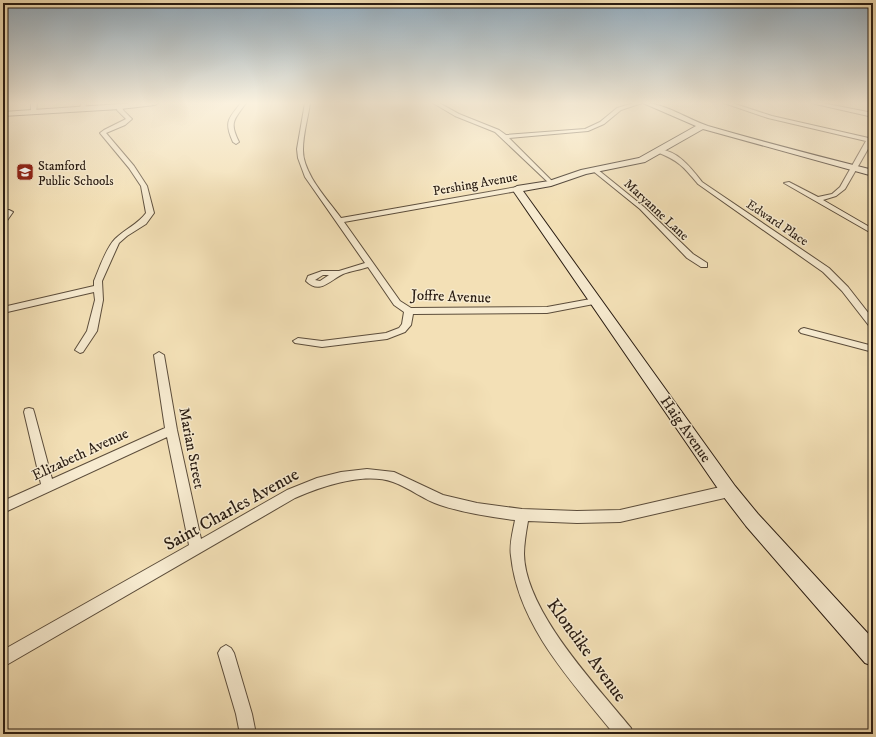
<svg xmlns="http://www.w3.org/2000/svg" width="876" height="737" font-family="'IM FELL DW Pica',serif">
	<rect width="100%" height="100%" fill="#f3e0b6"/>
	<filter id="stains"><feTurbulence type="fractalNoise" baseFrequency=".005" numOctaves="4"/><feColorMatrix values="0 0 0 0 .2 0 0 0 0 .09 0 0 0 0 .02 0 0 0 .5 -.17"/></filter>
	<radialGradient id="worn" r=".72"><stop offset=".6" stop-color="#630" stop-opacity="0"/><stop offset="1" stop-color="#630" stop-opacity=".3"/></radialGradient>
	<g fill="none" stroke-linecap="round" stroke-linejoin="round">
		<defs>
			<path id="street" d="M 31,103 L 37,103 L 36,113 L 31,112 Z
				M 81,103 L 86,103 L 85,110 L 80,109 Z
				M 241,103 L 246,103 C 234,120 229,122 239,142 L 236,144 L 233,142 C 224,122 228,119 241,103 Z
				M 305,103 L 310,103 C 308,118 303,134 303,149 C 302,173 328,200 341,218 L 517,187 L 520,189 L 517,191 L 344,222 L 400,301 L 411,308 L 547,307 L 596,298 L 600,301 L 599,303 L 547,313 L 413,314 L 411,325 L 405,332 L 387,339 L 322,347 L 295,343 L 293,341 L 298,338 L 322,341 L 386,333 L 399,328 L 402,324 L 404,312 L 394,305 L 368,267 C 359,270 351,271 343,274 C 330,280 320,295 306,281 L 308,276 L 322,271 L 339,271 L 365,263 L 305,177 L 298,158 L 297,149 ZM 323,275 L 329,275 L 320,281 L 315,280 Z
				M 433,103 L 439,103 L 459,114 L 499,130 L 506,135 L 585,129 L 600,122 L 617,108 L 634,103 L 642,103 L 621,110 L 604,124 L 588,131 L 509,138 L 553,182 L 553,184 L 551,185 L 495,132 L 455,116 Z
				M 724,103 L 732,103 L 772,116 L 873,139 L 873,143 L 872,142 L 845,189 L 836,196 L 823,200 L 873,229 L 873,234 L 784,183 L 789,182 L 818,197 L 832,194 L 840,187 L 866,141 L 768,118 Z
				M 811,103 L 822,103 L 873,113 L 873,117 Z
				M 118,106 L 122,106 L 123,110 L 132,119 L 125,125 L 106,133 L 134,166 L 147,186 L 154,213 L 146,224 L 127,236 L 119,243 L 102,281 L 103,300 L 97,331 L 83,352 L 80,353 L 75,350 L 87,331 L 95,300 L 94,292 L 3,313 L 3,307 L 94,286 L 94,281 C 99,269 106,248 115,239 C 125,229 138,224 146,213 L 141,186 L 129,168 L 100,133 L 104,130 L 126,119 L 117,110 Z
				M 657,150 C 676,148 692,169 702,182 L 829,268 L 848,287 L 873,319 L 873,328 L 870,327 L 842,291 L 823,272 L 698,184 C 683,166 679,161 657,152 Z
				M 593,169 L 597,169 L 644,207 L 693,254 L 707,263 L 707,267 L 701,267 L 687,258 L 640,209 L 593,171 Z
				M 6,210 L 9,210 L 13,212 L 6,222 L 3,222 L 3,215 Z
				M 804,328 L 873,346 L 873,352 L 801,333 L 799,331 L 801,329 Z
				M 159,352 L 164,355 L 177,430 L 201,539 L 287,490 L 317,478 L 341,472 L 367,469 L 394,472 L 443,495 L 477,503 L 522,509 L 577,511 L 620,510 L 729,485 L 733,487 L 735,491 L 733,495 L 729,497 L 620,522 L 577,523 L 528,521 C 526,532 524,544 524,554 C 525,611 596,685 631,728 L 633,734 L 614,734 C 572,682 518,626 511,556 C 509,545 513,531 515,520 C 490,517 464,513 440,505 C 424,500 410,488 393,482 C 364,472 323,486 295,498 L 3,667 L 3,650 L 189,545 L 167,437 L 3,513 L 3,501 L 41,484 L 24,412 L 25,409 L 29,408 L 33,409 L 34,412 L 52,479 L 165,428 L 154,355 Z
				M 226,645 L 231,648 L 234,653 L 252,714 L 256,734 L 240,734 L 236,714 L 218,653 L 221,648 Z"/>
			<path id="secondary" d="M 135,103 L 158,103 L 155,105 L 120,109 L 3,116 L 3,112 Z
				M 643,103 C 665,103 687,119 708,126 C 763,142 818,156 873,170 L 873,176 L 703,129 L 645,162 L 586,174 L 551,186 L 523,191 L 735,486 L 758,514 L 873,639 L 873,666 L 865,663 L 746,526 L 723,496 L 512,189 L 517,186 L 549,181 L 581,170 L 639,158 L 696,126 Z"/>
		</defs>
		<use href="#street" stroke="#5c4d3b" stroke-width="2"/>
		<use href="#secondary" stroke="#291c12" stroke-width="2"/>
		<use href="#street" fill="#f7ebd0" fill-rule="evenodd"/>
		<use href="#secondary" fill="#f7ebd0" fill-rule="evenodd"/>
	</g>
	<linearGradient id="sky" x2="0" y2="1"><stop stop-color="#91abbe"/><stop offset="0.5" stop-color="#faf1de"/><stop offset="1" stop-color="#faf1de" stop-opacity="0"/></linearGradient>
	<rect width="876" height="206" fill="url(#sky)"/>
	<defs>
		<symbol id="school-square" viewBox="-11 -11 22 22"><rect x="-9" y="-9" width="18" height="18" rx="4" fill="#8f2418" stroke="#f7ebd0"/><path d="M0-5L7-2L0 1L-7-2ZM-4 1L0 2.5L4 1V4Q0 6-4 4Z" fill="#fff"/></symbol>
	</defs>
	<g fill-rule="evenodd">
		<use href="#school-square" x="15" y="162" width="20" height="20"/>
	</g>
	<g text-anchor="middle" stroke-width="3" stroke-linejoin="round" paint-order="stroke">
		<g font-size="13" fill="#291c12" stroke="#f7ebd0" text-anchor="start">
			<text x="38" y="170">Stamford<tspan x="38" dy="15">Public Schools</tspan></text>
		</g>
		<g font-size="13" fill="#291c12" stroke="#f7ebd0">
			<text transform="translate(475 183) rotate(-10)" y="5">Pershing Avenue</text>
			<text transform="translate(657 209) rotate(43)" y="5">Maryanne Lane</text>
			<text transform="translate(778 222) rotate(34)" y="5">Edward Place</text>
		</g>
		<g font-size="15" fill="#291c12" stroke="#f7ebd0">
			<text transform="translate(451 296) rotate(2)" y="5">Joffre Avenue</text>
			<text transform="translate(686 429) rotate(55)" y="5">Haig Avenue</text>
			<text transform="translate(192 448) rotate(79)" y="5">Marian Street</text>
			<text transform="translate(80 454) rotate(-25)" y="5">Elizabeth Avenue</text>
		</g>
		<g font-size="18" fill="#291c12" stroke="#f7ebd0">
			<text transform="translate(231 509) rotate(-29)" y="6">Saint Charles Avenue</text>
			<text transform="translate(587 650) rotate(54)" y="6">Klondike Avenue</text>
		</g>
	</g>
	<rect width="876" height="737" fill="none" stroke="#f3e0b6" stroke-width="16"/>
	<rect x="4" y="4" width="868" height="729" fill="none" stroke="#291c12" stroke-width="2"/>
	<rect x="8" y="8" width="860" height="721" fill="none" stroke="#291c12"/>
	<rect width="100%" height="100%" filter="url(#stains)"/>
	<rect width="100%" height="100%" fill="url(#worn)"/>
</svg>
